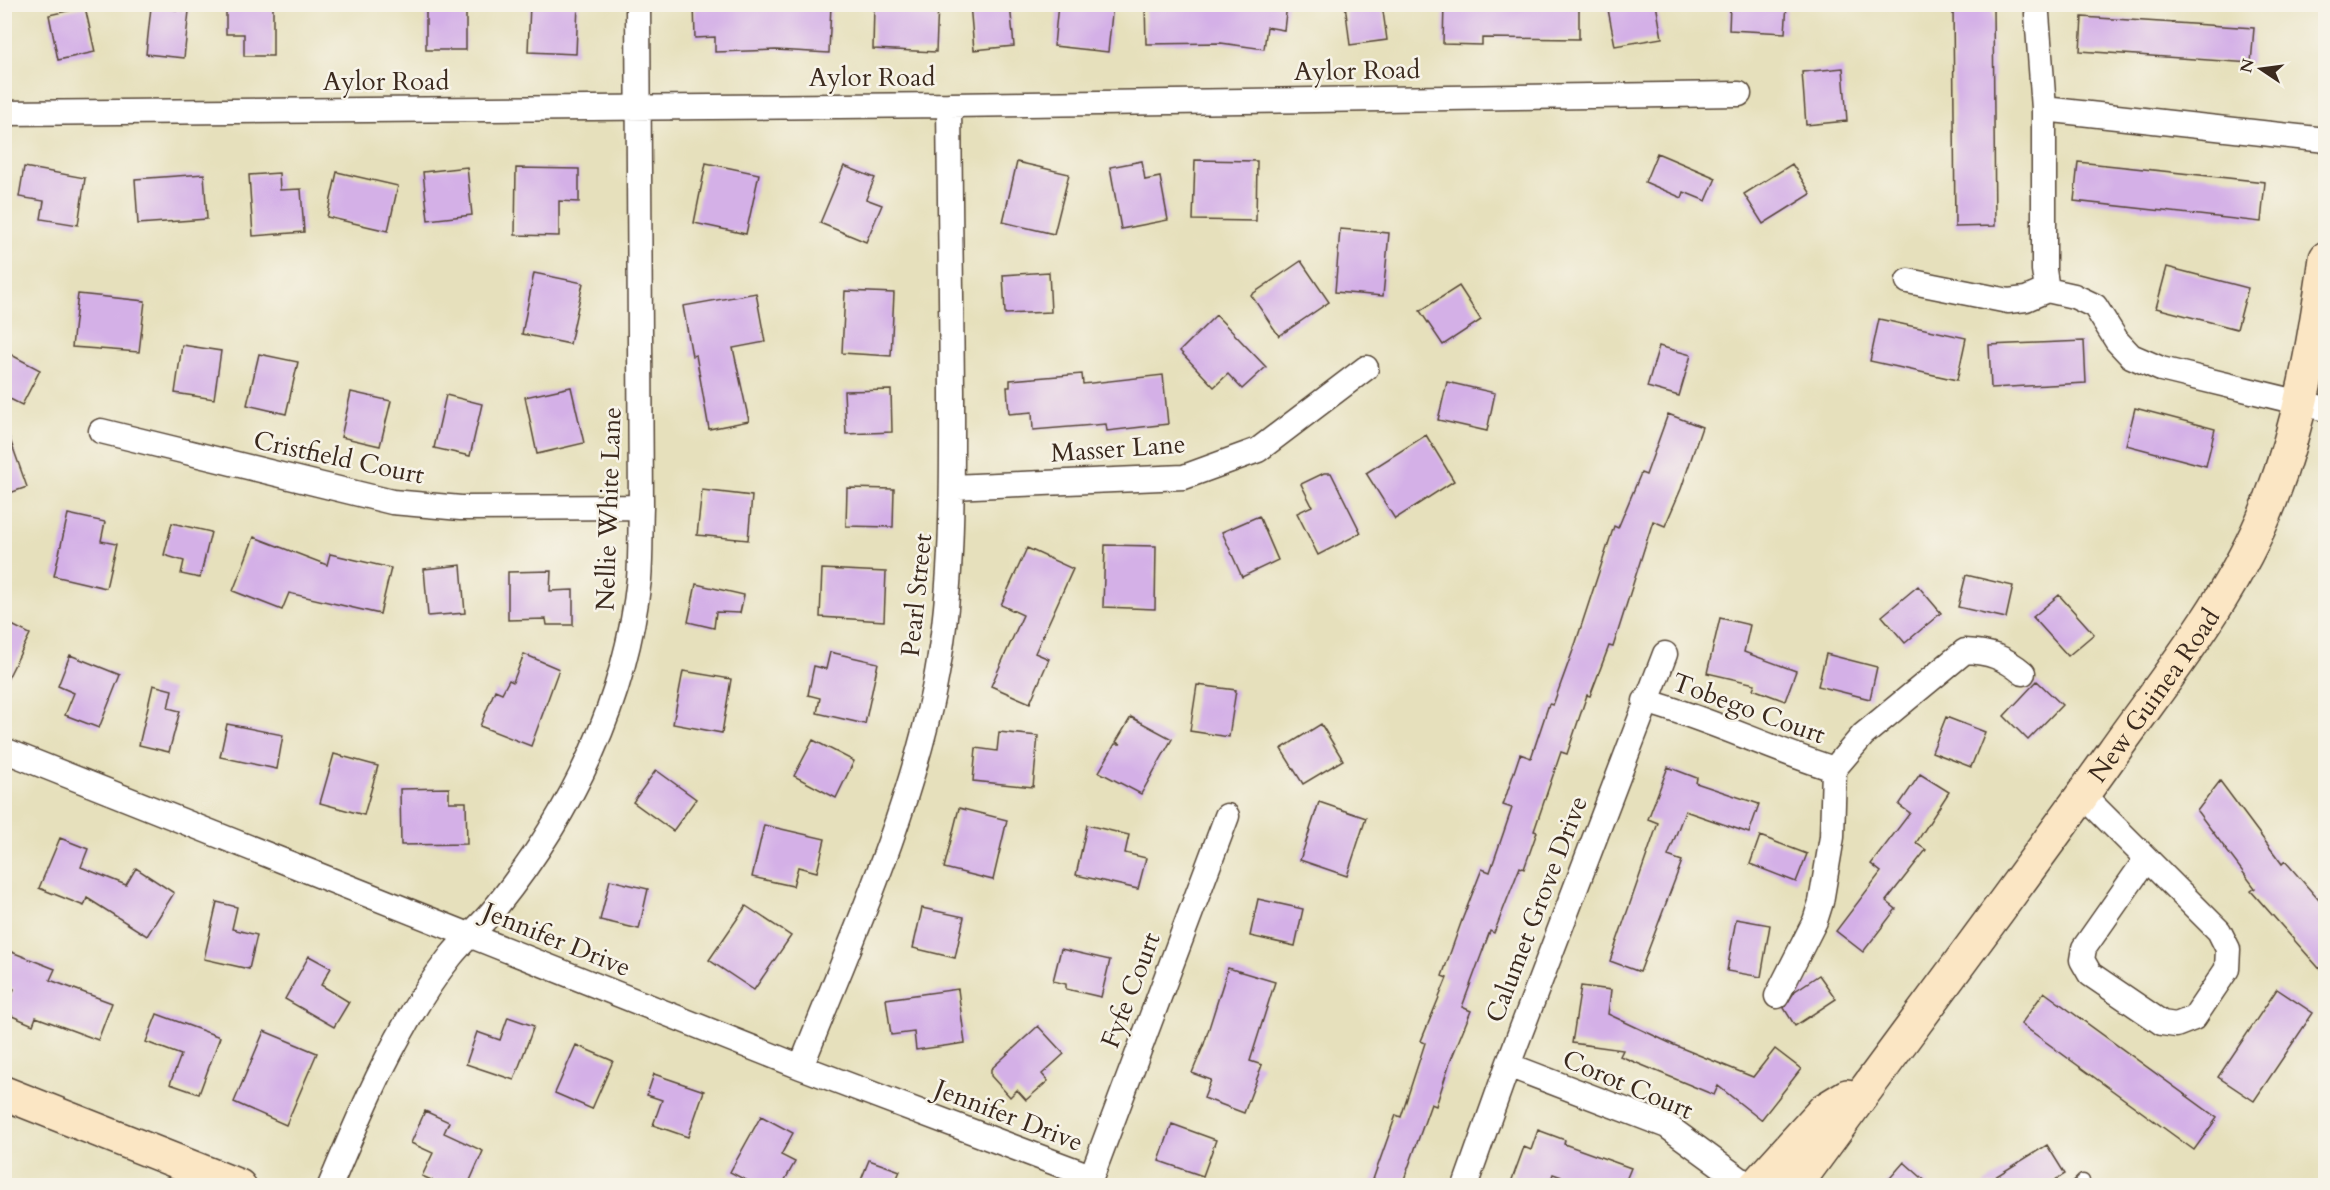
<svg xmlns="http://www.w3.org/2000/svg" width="2330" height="1190" font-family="Cardo,serif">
	<rect width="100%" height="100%" fill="#f7f3e8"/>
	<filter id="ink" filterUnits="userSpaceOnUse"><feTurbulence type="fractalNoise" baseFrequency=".0167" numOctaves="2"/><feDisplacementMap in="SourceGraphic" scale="12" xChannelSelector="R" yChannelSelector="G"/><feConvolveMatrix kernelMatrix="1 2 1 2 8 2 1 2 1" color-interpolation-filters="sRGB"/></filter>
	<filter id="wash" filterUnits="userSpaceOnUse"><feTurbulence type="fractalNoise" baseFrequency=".008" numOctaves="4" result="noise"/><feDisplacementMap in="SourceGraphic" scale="24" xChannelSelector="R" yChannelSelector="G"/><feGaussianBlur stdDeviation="1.35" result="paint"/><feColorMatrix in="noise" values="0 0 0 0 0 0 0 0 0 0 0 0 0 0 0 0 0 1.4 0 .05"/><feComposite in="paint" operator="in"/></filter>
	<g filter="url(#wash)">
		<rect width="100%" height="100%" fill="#e6e0bc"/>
		<g id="blocks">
			<path fill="#d4b0e7" d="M 226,4 L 273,4 L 273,56 L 244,56 L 244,34 L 226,34 Z
				M 426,4 L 466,4 L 466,50 L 426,50 Z
				M 530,4 L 578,4 L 576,54 L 528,52 Z
				M 694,4 L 831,4 L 829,53 L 776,50 L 715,52 L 715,37 L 695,38 Z
				M 874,4 L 938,4 L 936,52 L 873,49 Z
				M 970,4 L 1010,4 L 1014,46 L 974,50 Z
				M 1058,4 L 1113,4 L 1108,52 L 1054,46 Z
				M 1145,4 L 1287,4 L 1284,30 L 1267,27 L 1264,49 L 1221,43 L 1146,44 Z
				M 1345,4 L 1382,4 L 1387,40 L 1350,45 Z
				M 1444,4 L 1579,4 L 1579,39 L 1482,38 L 1482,45 L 1443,44 Z
				M 1607,4 L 1656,4 L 1662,38 L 1615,46 Z
				M 1730,4 L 1787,4 L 1785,33 L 1729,30 Z
				M 1953,6 L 1993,6 L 1995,226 L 1955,227 Z
				M 85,7 L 95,52 L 58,60 L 49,15 Z
				M 151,7 L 189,11 L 184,58 L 146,54 Z
				M 2082,17 L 2254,28 L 2251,63 L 2080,51 Z
				M 1843,68 L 1847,121 L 1806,125 L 1802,72 Z
				M 1657,153 L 1716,178 L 1706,201 L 1684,192 L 1682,198 L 1645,182 Z
				M 1195,160 L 1257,161 L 1256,221 L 1193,220 Z
				M 1142,161 L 1145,180 L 1160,177 L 1168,220 L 1121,229 L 1110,167 Z
				M 1017,162 L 1069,174 L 1054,234 L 1003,222 Z
				M 2078,162 L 2265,182 L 2261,222 L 2074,201 Z
				M 706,163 L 759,174 L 746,234 L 694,223 Z
				M 1792,164 L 1811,194 L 1763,224 L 1744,194 Z
				M 844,166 L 875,178 L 866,199 L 882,205 L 866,242 L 820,223 Z
				M 24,167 L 85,178 L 78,225 L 41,219 L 44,201 L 19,197 Z
				M 467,167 L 472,215 L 428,220 L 423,172 Z
				M 516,168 L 579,169 L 579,202 L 559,201 L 559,236 L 515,235 Z
				M 337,172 L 398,186 L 388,231 L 327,217 Z
				M 279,173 L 280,190 L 301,189 L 304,232 L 253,236 L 249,175 Z
				M 204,174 L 207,219 L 138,224 L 135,179 Z
				M 1340,229 L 1389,233 L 1383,296 L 1335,292 Z
				M 1301,261 L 1329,302 L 1279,336 L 1251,295 Z
				M 2167,267 L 2248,288 L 2237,329 L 2156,308 Z
				M 1049,272 L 1051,312 L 1005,314 L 1003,275 Z
				M 534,273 L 583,283 L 570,344 L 522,334 Z
				M 1459,286 L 1481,320 L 1443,345 L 1420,311 Z
				M 845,291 L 894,293 L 891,356 L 842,353 Z
				M 756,293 L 765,342 L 733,348 L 749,421 L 709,429 L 696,355 L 692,356 L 683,306 Z
				M 78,294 L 145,301 L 139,352 L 72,347 Z
				M 1216,315 L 1266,367 L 1242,389 L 1228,374 L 1214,387 L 1180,351 Z
				M 1879,319 L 1966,338 L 1957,380 L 1870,361 Z
				M 2084,341 L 2086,383 L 1991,388 L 1989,345 Z
				M 182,345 L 221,351 L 214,399 L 175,393 Z
				M 1659,346 L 1691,355 L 1679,396 L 1647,387 Z
				M 4,351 L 40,370 L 22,405 L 4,396 Z
				M 259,354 L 298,362 L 286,414 L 247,405 Z
				M 1082,374 L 1083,384 L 1163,375 L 1168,424 L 1107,431 L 1106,424 L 1033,430 L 1032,412 L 1009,414 L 1007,387 L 1010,387 L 1010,380 Z
				M 1447,382 L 1495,393 L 1487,431 L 1438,420 Z
				M 571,387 L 584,443 L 537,454 L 525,397 Z
				M 891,390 L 892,432 L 846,434 L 844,391 Z
				M 351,392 L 391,401 L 380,446 L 341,437 Z
				M 446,395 L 482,404 L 470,456 L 434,448 Z
				M 2135,408 L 2215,429 L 2206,466 L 2126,445 Z
				M 1668,414 L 1702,427 L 1681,489 L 1665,526 L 1653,521 L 1613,647 L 1609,646 L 1590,696 L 1587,695 L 1567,754 L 1561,752 L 1534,831 L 1537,832 L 1524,869 L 1520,867 L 1494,933 L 1490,931 L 1462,1007 L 1471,1011 L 1450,1062 L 1436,1106 L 1431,1104 L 1402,1185 L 1371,1185 L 1396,1115 L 1401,1117 L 1425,1043 L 1421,1041 L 1447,978 L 1442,976 L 1462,920 L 1482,869 L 1490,872 L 1512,808 L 1503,805 L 1520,754 L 1531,758 L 1549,704 L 1553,705 L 1576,642 L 1614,526 L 1618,528 L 1641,473 L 1646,475 Z
				M 4,431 L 7,431 L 27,487 L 4,495 Z
				M 1426,435 L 1454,481 L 1395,519 L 1366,473 Z
				M 1324,473 L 1331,473 L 1361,533 L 1318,555 L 1297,513 L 1312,506 L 1301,484 Z
				M 847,488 L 894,489 L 893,527 L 846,526 Z
				M 702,490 L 752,496 L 748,540 L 697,535 Z
				M 68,514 L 105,522 L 101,541 L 116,544 L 106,588 L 54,576 Z
				M 1259,516 L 1278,560 L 1242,577 L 1222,532 Z
				M 172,523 L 211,532 L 200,578 L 181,574 L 184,561 L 164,555 Z
				M 254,537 L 327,565 L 330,554 L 391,568 L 380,614 L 289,593 L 282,610 L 233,591 Z
				M 1105,545 L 1156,546 L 1155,609 L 1103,607 Z
				M 1027,548 L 1073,569 L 1035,653 L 1049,659 L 1030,703 L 991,686 L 1023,615 L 1001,605 Z
				M 461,565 L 465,613 L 428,616 L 424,569 Z
				M 822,569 L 886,572 L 884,621 L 820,617 Z
				M 551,571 L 550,591 L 573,590 L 573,625 L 547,625 L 546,619 L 508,620 L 508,572 Z
				M 1966,575 L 2013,586 L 2006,618 L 1958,607 Z
				M 696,584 L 744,595 L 740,613 L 716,612 L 714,628 L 688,622 Z
				M 1918,586 L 1941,613 L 1905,643 L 1882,616 Z
				M 2059,595 L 2094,634 L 2068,656 L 2033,617 Z
				M 1720,618 L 1750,625 L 1744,652 L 1796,671 L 1785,701 L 1753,689 L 1755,684 L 1707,673 Z
				M 4,621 L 30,634 L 4,686 Z
				M 830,652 L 878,663 L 865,724 L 817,713 L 820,698 L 808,695 L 814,666 L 826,669 Z
				M 524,654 L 559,669 L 531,746 L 480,726 L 495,690 L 502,693 L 509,680 L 513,682 Z
				M 1826,654 L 1877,667 L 1870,699 L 1818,686 Z
				M 70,655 L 120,675 L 99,728 L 65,715 L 74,693 L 58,686 Z
				M 683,671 L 731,679 L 722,733 L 673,724 Z
				M 2037,681 L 2062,705 L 2028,740 L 2004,716 Z
				M 153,685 L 172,690 L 168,708 L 180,711 L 169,752 L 139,745 Z
				M 1197,685 L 1236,690 L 1229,737 L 1190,731 Z
				M 1131,717 L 1172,739 L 1141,794 L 1099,772 L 1115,744 L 1121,744 L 1116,742 Z
				M 1946,717 L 1985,732 L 1971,767 L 1932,752 Z
				M 227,724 L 283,735 L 277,769 L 220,757 Z
				M 1321,724 L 1343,760 L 1303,784 L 1281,749 Z
				M 999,732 L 1038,736 L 1033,787 L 973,781 L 976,748 L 997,751 Z
				M 813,740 L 854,761 L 836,798 L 794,776 Z
				M 334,754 L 378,766 L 364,815 L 320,803 Z
				M 1668,767 L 1697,778 L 1696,783 L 1759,804 L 1749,833 L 1685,811 L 1668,856 L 1682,861 L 1640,972 L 1610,961 L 1658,823 L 1648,819 Z
				M 656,770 L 696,799 L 673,831 L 633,802 Z
				M 1920,774 L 1949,792 L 1916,843 L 1926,850 L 1886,901 L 1896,909 L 1863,952 L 1836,931 L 1881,872 L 1871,864 L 1910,813 L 1899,805 Z
				M 2220,781 L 2282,864 L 2285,861 L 2325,907 L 2325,975 L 2251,891 L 2255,888 L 2197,811 Z
				M 449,788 L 449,802 L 466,802 L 467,844 L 401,845 L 400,789 Z
				M 1319,802 L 1366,818 L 1347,876 L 1300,860 Z
				M 959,808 L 1007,820 L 993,880 L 944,868 Z
				M 764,825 L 825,839 L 817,872 L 798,867 L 793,886 L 752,877 Z
				M 1087,825 L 1129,835 L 1125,853 L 1146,858 L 1138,889 L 1076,875 Z
				M 1760,836 L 1807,854 L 1796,882 L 1750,864 Z
				M 60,838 L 88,849 L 81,867 L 126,885 L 136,868 L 174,893 L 147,936 L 87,898 L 84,906 L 39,888 Z
				M 610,880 L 648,889 L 639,929 L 600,920 Z
				M 1258,899 L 1303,909 L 1295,946 L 1250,936 Z
				M 217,902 L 237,907 L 232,929 L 257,935 L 249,969 L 204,959 Z
				M 746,906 L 791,936 L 754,990 L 709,960 Z
				M 922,908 L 964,917 L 955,958 L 913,948 Z
				M 1736,919 L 1770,925 L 1761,977 L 1727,971 Z
				M 4,949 L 55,969 L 50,980 L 112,1003 L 98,1040 L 36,1017 L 33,1025 L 5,1013 L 14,989 L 4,986 Z
				M 1061,949 L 1110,960 L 1101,997 L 1066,989 L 1066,984 L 1053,981 Z
				M 309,956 L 331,968 L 321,985 L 349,1002 L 334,1027 L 285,999 Z
				M 1228,968 L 1275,982 L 1250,1061 L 1262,1065 L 1244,1113 L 1204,1098 L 1211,1080 L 1192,1073 L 1204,1044 Z
				M 1819,975 L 1836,999 L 1795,1026 L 1784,1008 L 1795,991 Z
				M 1581,986 L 1611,990 L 1608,1014 L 1674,1045 L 1753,1077 L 1775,1049 L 1801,1069 L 1761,1120 L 1718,1086 L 1714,1095 L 1620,1056 L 1623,1050 L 1572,1043 Z
				M 958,989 L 965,1043 L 916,1050 L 914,1032 L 891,1035 L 886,999 Z
				M 2277,989 L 2313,1013 L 2254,1101 L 2218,1077 Z
				M 2044,992 L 2217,1118 L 2194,1150 L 2021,1024 Z
				M 157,1014 L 220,1037 L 199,1094 L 170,1084 L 181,1055 L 146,1042 Z
				M 508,1017 L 534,1026 L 514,1080 L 466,1064 L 477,1032 L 500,1040 Z
				M 1038,1026 L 1064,1054 L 1042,1074 L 1048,1081 L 1026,1100 L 1017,1090 L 1010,1097 L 991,1076 L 991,1069 Z
				M 264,1031 L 317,1053 L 286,1125 L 234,1102 Z
				M 576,1045 L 613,1061 L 592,1109 L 555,1093 Z
				M 654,1074 L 704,1091 L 688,1137 L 653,1125 L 662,1100 L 647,1095 Z
				M 425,1111 L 449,1122 L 444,1133 L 483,1151 L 468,1185 L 443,1185 L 422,1176 L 433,1153 L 411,1143 Z
				M 761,1116 L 793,1133 L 781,1155 L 795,1162 L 782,1185 L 755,1185 L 730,1172 Z
				M 1172,1124 L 1216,1140 L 1203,1176 L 1159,1161 Z
				M 1538,1130 L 1565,1140 L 1564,1144 L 1631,1168 L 1624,1185 L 1585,1185 L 1553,1174 L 1549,1185 L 1510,1185 L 1524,1147 L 1531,1150 Z
				M 2047,1145 L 2065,1174 L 2047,1185 L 1982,1185 Z
				M 869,1160 L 900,1171 L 894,1185 L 859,1185 Z
				M 1904,1162 L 1930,1185 L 1884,1185 Z"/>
		</g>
	</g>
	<g filter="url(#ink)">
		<use href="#blocks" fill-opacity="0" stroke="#554536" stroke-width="1.5"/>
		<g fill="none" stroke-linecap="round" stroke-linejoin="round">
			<defs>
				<path id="lane" d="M 2078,1186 L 2083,1181"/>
				<path id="street" d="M 2037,14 L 2044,109 L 2044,270 L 2047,290
					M 2044,109 L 2326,140
					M 4,113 L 949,105 L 1739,94
					M 1908,281 L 2008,301 L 2026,299 L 2047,290 L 2074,296 L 2095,306 L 2117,341 L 2131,356 L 2161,369 L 2326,409
					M 101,431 L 392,502 L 461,508 L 641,507
					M 952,487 L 1184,477 L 1258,450 L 1366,368
					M 1645,701 C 1710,719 1770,749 1834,769
					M 4,750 L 801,1067 L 1090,1176
					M 2083,795 L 2219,931 L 2228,949 L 2227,969 L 2194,1018 L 2176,1025 L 2162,1023 L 2090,974 L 2082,960 L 2084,948 L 2145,861
					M 1777,996 L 1815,921 L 1821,902 L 1832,837 L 1834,769 L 1863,735 L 1965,651 C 1989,652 2004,657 2023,673
					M 1508,1065 L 1667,1126 L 1749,1186
					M 801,1067 C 850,943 907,820 934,689 C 954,591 952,491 952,392 C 951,296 950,200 949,105
					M 330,1186 C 362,1109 399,1022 450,957 C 464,939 482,925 496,907 C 572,812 626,701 639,579 C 641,555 640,531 641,507 L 638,4
					M 1088,1186 L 1227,816
					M 1465,1186 L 1508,1065 L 1665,654"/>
				<g id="secondary">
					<path d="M 4,1093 L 239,1186"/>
					<path d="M 1755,1186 L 1824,1110 L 1847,1096"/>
					<path id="s1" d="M 1795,1186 C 1901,1041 2010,897 2114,751 C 2171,671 2234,594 2270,502 C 2301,421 2314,344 2326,258"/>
				</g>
			</defs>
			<use href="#lane" stroke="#554536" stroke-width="15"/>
			<use href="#street" stroke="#554536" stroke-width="27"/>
			<use href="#secondary" stroke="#554536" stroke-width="36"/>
			<use href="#lane" stroke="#fff" stroke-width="12"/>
			<use href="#street" stroke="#fff" stroke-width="24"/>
			<use href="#secondary" stroke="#fbe6c4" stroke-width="33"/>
		</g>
	</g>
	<g text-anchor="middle" stroke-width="5" stroke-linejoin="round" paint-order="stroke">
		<g font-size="26" fill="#3b2a1e" stroke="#f7f3e8">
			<text transform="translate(1357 70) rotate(-1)" y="9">Aylor Road</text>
			<text x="872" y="86">Aylor Road</text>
			<text x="386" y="90">Aylor Road</text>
			<text transform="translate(1118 448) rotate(-4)" y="9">Masser Lane</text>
			<text transform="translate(339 457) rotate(12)" y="9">Cristfield Court</text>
			<text transform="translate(608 509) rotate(-88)" y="9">Nellie White Lane</text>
			<text transform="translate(916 595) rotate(-84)" y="9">Pearl Street</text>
			<text dy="9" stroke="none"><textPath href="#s1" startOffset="608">New Guinea Road</textPath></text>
			<text transform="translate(1749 708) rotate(20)" y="9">Tobego Court</text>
			<text transform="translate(1536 909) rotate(-69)" y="9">Calumet Grove Drive</text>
			<text transform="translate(557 939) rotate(22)" y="9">Jennifer Drive</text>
			<text transform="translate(1130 990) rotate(-69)" y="9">Fyfe Court</text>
			<text transform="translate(1628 1084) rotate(23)" y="9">Corot Court</text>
			<text transform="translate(1009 1115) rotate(21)" y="9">Jennifer Drive</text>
		</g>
	</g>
	<rect width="2330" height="1190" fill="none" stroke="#f7f3e8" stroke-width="24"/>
	<g transform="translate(2261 69) rotate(283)" stroke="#f7f3e8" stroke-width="4.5" paint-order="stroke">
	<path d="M0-4.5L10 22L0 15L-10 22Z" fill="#3b2a1e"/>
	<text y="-9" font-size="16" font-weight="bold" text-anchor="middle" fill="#3b2a1e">N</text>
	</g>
</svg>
